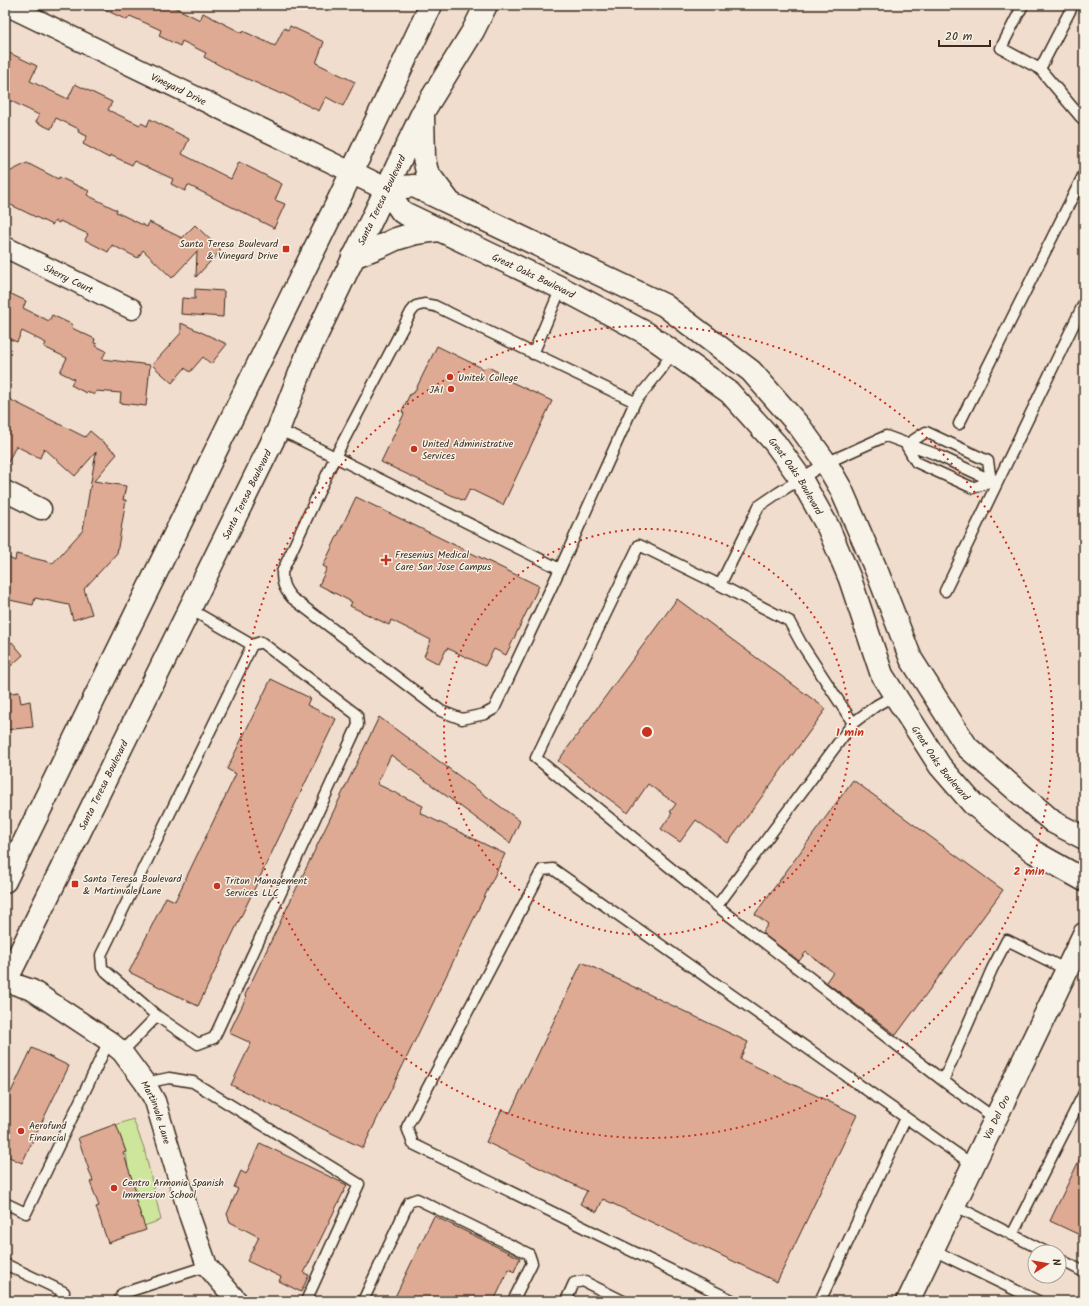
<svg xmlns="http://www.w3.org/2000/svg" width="1089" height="1306" font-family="Kalam,sans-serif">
	<rect width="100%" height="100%" fill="#f0ddce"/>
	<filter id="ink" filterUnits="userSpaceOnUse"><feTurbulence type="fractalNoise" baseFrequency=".025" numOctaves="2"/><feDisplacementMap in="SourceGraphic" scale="8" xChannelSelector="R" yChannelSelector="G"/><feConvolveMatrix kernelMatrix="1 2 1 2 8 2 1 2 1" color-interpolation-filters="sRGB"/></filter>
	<g filter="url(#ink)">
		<path fill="#cee69b" stroke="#84885c" d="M 133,1119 L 144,1148 L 161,1220 L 144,1226 L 136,1203 L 137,1194 L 128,1169 L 126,1152 L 116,1125 Z"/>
		<path fill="#dfaa93" stroke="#3b2a1e" d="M 95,5 L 170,5 L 200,20 L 203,13 L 242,33 L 243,31 L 275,46 L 284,28 L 288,30 L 290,26 L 324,42 L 316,63 L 355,82 L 343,106 L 326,97 L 319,111 L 282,93 L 281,94 L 234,73 L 204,57 L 206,53 L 182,41 L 180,46 L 159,36 L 161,30 L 130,16 L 127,20 Z
			M 5,51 L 37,66 L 30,81 L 68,99 L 75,84 L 112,102 L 108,110 L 140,125 L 141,123 L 147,126 L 150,119 L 189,139 L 182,154 L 231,179 L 239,162 L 282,184 L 275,200 L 285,204 L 274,228 L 188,185 L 185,191 L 171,184 L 173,179 L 134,161 L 132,165 L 110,155 L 109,158 L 83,144 L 87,136 L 78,132 L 79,129 L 56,118 L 51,129 L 36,122 L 39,115 L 5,98 Z
			M 27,163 L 58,179 L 59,177 L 89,191 L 87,195 L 117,210 L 116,212 L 147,227 L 149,222 L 182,238 L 195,225 L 221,250 L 196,277 L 197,251 L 172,278 L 143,250 L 138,258 L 112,245 L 108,252 L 85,240 L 88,234 L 60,221 L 59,223 L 55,221 L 52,225 L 5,202 L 5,174 Z
			M 195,289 L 224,291 L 223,317 L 181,314 L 182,298 L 195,299 Z
			M 5,291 L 26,301 L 23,308 L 49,321 L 52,315 L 73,325 L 72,328 L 95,339 L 94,343 L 97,344 L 96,346 L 106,351 L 102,359 L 150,365 L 146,406 L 120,403 L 121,393 L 96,391 L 94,395 L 87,391 L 86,393 L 71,385 L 74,379 L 60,372 L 67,358 L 44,347 L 46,343 L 22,331 L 17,342 L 5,337 Z
			M 181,323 L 227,344 L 211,364 L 203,357 L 190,372 L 185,368 L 172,383 L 152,365 L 181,333 Z
			M 437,346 L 484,369 L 488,367 L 504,375 L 505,379 L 552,401 L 503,505 L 470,489 L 464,501 L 381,462 L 404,414 L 402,411 L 410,394 L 414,393 Z
			M 5,397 L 85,437 L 90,431 L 117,454 L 94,481 L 126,486 L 123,500 L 126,500 L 117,553 L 84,589 L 92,614 L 73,620 L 69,605 L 35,598 L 33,605 L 5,599 L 5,556 L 15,561 L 16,554 L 53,563 L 83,530 L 96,452 L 75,476 L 44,448 L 40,458 L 16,446 L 5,468 Z
			M 356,497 L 539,586 L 506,655 L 494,649 L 485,666 L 447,648 L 439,664 L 424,656 L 431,640 L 391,620 L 389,625 L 350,606 L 352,602 L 319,585 L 327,568 L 323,566 Z
			M 677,599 L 826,709 L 728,843 L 696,820 L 680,842 L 661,829 L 672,813 L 670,812 L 676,804 L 648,784 L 628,813 L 558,761 Z
			M 12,642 L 23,655 L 5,671 L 5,648 Z
			M 271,679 L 310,698 L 307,705 L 336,719 L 198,1006 L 129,972 L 166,897 L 175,901 L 236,774 L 227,769 Z
			M 19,692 L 21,703 L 30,701 L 33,727 L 5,730 L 5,694 Z
			M 379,717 L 520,821 L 510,843 L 391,755 L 377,784 L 423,806 L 420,813 L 505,854 L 363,1148 L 231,1085 L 251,1043 L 229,1033 L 246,998 L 245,995 Z
			M 853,780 L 1003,890 L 896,1035 L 826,982 L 833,972 L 806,952 L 799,961 L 762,933 L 768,924 L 755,914 Z
			M 582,962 L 748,1042 L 740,1059 L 857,1115 L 777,1282 L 603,1199 L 597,1212 L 580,1204 L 587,1191 L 486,1142 L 502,1109 L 510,1113 Z
			M 32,1048 L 69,1066 L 22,1163 L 5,1155 L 5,1098 L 9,1091 L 11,1092 Z
			M 116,1124 L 126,1152 L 123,1153 L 126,1161 L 137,1194 L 134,1195 L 146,1230 L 108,1243 L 96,1207 L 99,1206 L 90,1182 L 93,1181 L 90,1173 L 78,1138 Z
			M 260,1143 L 347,1185 L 304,1273 L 309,1275 L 301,1292 L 279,1281 L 281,1277 L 247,1261 L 259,1237 L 230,1222 L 227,1214 L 238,1189 L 234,1187 L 241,1171 L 246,1174 Z
			M 1084,1150 L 1084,1237 L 1050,1221 Z
			M 434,1216 L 520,1258 L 514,1272 L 509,1269 L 494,1301 L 393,1301 Z"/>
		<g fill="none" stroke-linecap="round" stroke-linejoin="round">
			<defs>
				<path id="lane" d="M 1023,5 L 1001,48 L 1040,69
					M 1073,5 L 1040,69 L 1084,121
					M 424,304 L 435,306 L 635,402 L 560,569 L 494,709 L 485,714 L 462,719 L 441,711 L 292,598 C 284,589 282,583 282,572 L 335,457 L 411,312 L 416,306 Z
					M 533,354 L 561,288
					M 635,402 L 660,371 L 673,352
					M 959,424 L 1084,174
					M 278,430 L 295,437 L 560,569
					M 906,445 L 926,432 L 988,461 L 991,481
					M 906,445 L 916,462 L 973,488 L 991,481
					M 720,585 L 759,506 L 778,493 L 826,463 L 886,436 L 935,454 L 997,483
					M 945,591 L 1084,303
					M 190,609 L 252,645
					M 853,723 L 801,643 L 789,621 L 720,585 L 639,545 L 536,758 L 717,906 L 950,1086 L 996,1119
					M 717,906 L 853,723 L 877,705 L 895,695
					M 122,1052 L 157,1016 L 102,968 L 101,955 L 252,645 L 261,642 L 357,715 L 358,725 L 214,1038 L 198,1044 L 157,1016
					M 943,1081 L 992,969 L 1007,940 L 1067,970
					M 145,1083 L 169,1078 L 193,1082 L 359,1184 L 306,1301
					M 5,1203 L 26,1213 L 109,1041
					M 954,1205 L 1046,1252
					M 1012,1235 L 1084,1093
					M 933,1250 L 1038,1301
					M 1059,1259 L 1084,1272
					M 5,1264 L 64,1292 L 59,1301
					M 119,1301 L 122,1294 L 127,1292 L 207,1266
					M 363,1301 L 409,1202 L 417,1199 L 529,1254 L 532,1263 L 513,1301
					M 566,1301 L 574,1283 L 583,1281 L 623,1301
					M 734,1301 L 413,1144 L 407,1127 L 542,870 L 553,869 L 973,1165
					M 820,1301 L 906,1118"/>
				<g id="street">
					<path id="s1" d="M 6,5 L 351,172"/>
					<path id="s2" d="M 5,247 L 132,309"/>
					<path d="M 5,491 L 41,509"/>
					<path id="s3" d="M 5,981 L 32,990 L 109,1041 L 122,1052 L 145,1083 L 155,1101 L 190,1217 L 207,1266 L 237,1301"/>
				</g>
				<g id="secondary">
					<path d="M 423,116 L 424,158 L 427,172 L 448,200"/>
					<path id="s4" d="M 351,172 L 386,189 L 402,212 L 561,288 L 646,333 L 729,392 L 775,443 L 801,479 L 828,527 L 850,579 L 882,675 L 940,766 L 973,804 L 1034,852 L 1084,880"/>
					<path d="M 386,189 L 414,186 L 664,305 L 751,371 L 800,427 L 826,463 L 841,489 L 878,574 L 911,659 L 967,747 L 1053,822 L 1084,838"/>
					<path d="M 353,257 L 381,246 L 396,239 L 416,233 L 438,230"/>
					<path d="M 5,881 L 340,197 L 431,5"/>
					<path id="s5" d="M 5,983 L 278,430 L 307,355 L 423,112 L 473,31 L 486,5"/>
					<path id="s6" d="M 908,1301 L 1084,934"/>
				</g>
			</defs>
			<use href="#lane" stroke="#3b2a1e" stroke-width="13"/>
			<use href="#street" stroke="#3b2a1e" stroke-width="23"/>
			<use href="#secondary" stroke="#3b2a1e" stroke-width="25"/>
			<use href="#lane" stroke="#f7f3e8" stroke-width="10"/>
			<use href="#street" stroke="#f7f3e8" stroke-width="20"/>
			<use href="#secondary" stroke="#f7f3e8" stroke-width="22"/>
		</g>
	</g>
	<g fill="none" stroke="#c8321e" stroke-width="2" stroke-dasharray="2 4">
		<circle cx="647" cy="732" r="203"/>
		<circle cx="647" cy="732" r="406"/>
	</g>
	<g fill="#c8321e" stroke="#f7f3e8" stroke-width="1.5">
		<rect x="282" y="245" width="8" height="8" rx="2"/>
		<circle cx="450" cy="377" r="4"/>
		<circle cx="451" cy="389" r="4"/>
		<circle cx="414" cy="449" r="4"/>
		<path d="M384 554h4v4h4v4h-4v4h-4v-4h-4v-4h4z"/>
		<rect x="71" y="880" width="8" height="8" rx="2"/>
		<circle cx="217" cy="886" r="4"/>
		<circle cx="21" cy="1131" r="4"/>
		<circle cx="114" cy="1188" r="4"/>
	</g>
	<g text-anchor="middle" stroke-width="3" stroke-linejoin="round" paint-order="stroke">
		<g font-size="10" fill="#3b2a1e" stroke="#f7f3e8">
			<text dy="4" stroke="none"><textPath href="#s1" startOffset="192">Vineyard Drive</textPath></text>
			<text dy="4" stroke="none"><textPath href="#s5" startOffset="869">Santa Teresa Boulevard</textPath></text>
			<text dy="4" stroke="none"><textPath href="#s4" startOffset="213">Great Oaks Boulevard</textPath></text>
			<text dy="4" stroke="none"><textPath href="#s2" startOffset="71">Sherry Court</textPath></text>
			<text dy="4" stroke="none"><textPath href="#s4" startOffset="549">Great Oaks Boulevard</textPath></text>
			<text dy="4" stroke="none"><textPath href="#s5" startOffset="545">Santa Teresa Boulevard</textPath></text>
			<text dy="4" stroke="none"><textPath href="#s4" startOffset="873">Great Oaks Boulevard</textPath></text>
			<text dy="4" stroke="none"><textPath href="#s5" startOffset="221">Santa Teresa Boulevard</textPath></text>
			<text dy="4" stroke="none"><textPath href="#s3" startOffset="208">Martinvale Lane</textPath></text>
			<text dy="4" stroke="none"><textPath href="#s6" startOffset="204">Via Del Oro</textPath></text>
		</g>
		<g font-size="10" fill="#3b2a1e" stroke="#f7f3e8" text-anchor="start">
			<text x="278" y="247" text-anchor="end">Santa Teresa Boulevard<tspan x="278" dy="12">&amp; Vineyard Drive</tspan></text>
			<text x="458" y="381">Unitek College</text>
			<text x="443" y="393" text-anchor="end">JAI</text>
			<text x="422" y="447">United Administrative<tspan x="422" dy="12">Services</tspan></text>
			<text x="395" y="558">Fresenius Medical<tspan x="395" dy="12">Care San Jose Campus</tspan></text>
			<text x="83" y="882">Santa Teresa Boulevard<tspan x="83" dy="12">&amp; Martinvale Lane</tspan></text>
			<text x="225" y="884">Triton Management<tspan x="225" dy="12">Services LLC</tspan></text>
			<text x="29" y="1129">Aerofund<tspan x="29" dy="12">Financial</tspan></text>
			<text x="122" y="1186">Centro Armonia Spanish<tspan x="122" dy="12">Immersion School</tspan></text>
		</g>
	</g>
	<circle cx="647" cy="732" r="6" fill="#c8321e" stroke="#f7f3e8" stroke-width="2"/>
	<g font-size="12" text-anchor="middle" font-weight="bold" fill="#c8321e" stroke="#f7f3e8" stroke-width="3" stroke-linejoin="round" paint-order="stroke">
		<text x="850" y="736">1 min</text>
		<text x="1029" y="875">2 min</text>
	</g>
	<rect width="1089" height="1306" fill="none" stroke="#f7f3e8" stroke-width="20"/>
	<rect x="10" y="10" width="1069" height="1286" fill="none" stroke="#3b2a1e" stroke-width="1.5" filter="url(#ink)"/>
	<g transform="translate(1047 1264) rotate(79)"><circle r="19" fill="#f7f3e8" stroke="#aca397"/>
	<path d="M0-3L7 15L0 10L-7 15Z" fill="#c8321e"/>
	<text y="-6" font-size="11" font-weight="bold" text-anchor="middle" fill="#3b2a1e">N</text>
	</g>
	<path d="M939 40v6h51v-6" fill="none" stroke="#3b2a1e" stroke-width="2"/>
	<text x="945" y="40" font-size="12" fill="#3b2a1e" stroke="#f7f3e8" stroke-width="3" paint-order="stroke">20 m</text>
</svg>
